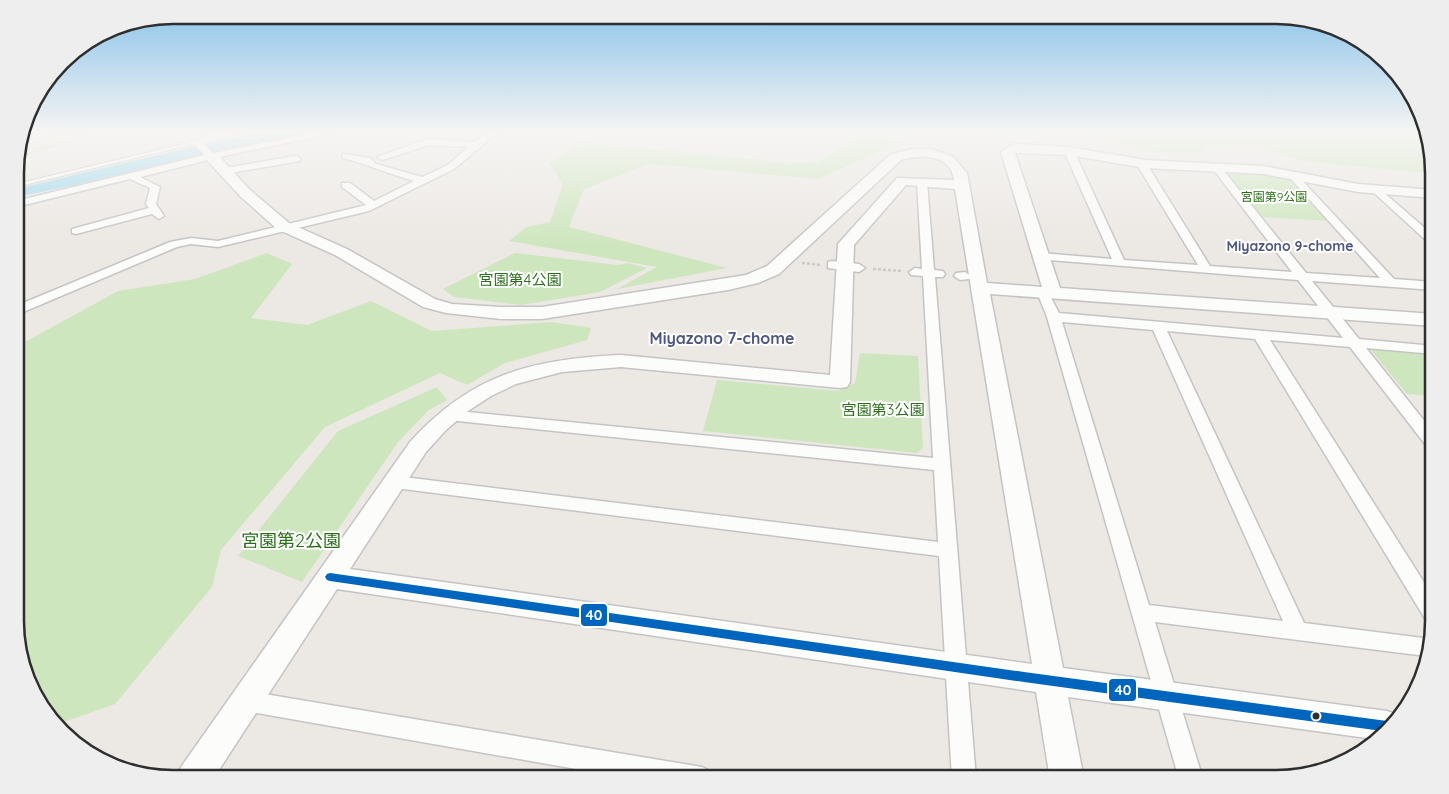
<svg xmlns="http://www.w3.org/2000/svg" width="1449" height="794" font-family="Quicksand,'Noto Sans JP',sans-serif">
	<rect width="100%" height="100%" fill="#ece8e4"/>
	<path fill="#cee6be" d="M 860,133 L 872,133 L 901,142 L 818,179 L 649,164 L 584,189 L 569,227 L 727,268 L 617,289 L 657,267 L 509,241 L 526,227 L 550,222 L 563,184 L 549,163 L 582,142 L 788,163 L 819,162 Z
		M 885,133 L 1424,133 L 1434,162 L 1434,174 L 1302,161 L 1257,145 L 1208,147 L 1197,154 L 1146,151 L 1094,134 L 998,136 L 946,133 L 894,137 Z
		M 1225,171 L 1265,173 L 1287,178 L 1328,221 L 1263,217 Z
		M 267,253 L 292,264 L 251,318 L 307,325 L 371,301 L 432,331 L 552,322 L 591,328 L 587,340 L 505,363 L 467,385 L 440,373 L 325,427 L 221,550 L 212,587 L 115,704 L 58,724 L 42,709 L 16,641 L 16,347 L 118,291 L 195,279 Z
		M 515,253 L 618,265 L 628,263 L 647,268 L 600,292 L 521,305 L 454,297 L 443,289 Z
		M 1370,349 L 1434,355 L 1434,396 L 1407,394 Z
		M 860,353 L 918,356 L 923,448 L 917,453 L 703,431 L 717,380 L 838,391 L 855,383 Z
		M 437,387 L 447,400 L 429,410 L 398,442 L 302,582 L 238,556 L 338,431 Z"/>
	<path fill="#99d6ec" d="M 264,133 L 315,133 L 223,149 L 76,185 L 16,197 L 16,189 L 212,142 Z"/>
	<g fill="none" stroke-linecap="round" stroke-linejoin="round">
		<defs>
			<path id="lane" d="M 231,133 L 242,133 L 215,139 L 213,138 Z
				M 196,141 L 198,141 L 198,143 L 16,187 L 16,184 Z"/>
			<path id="street" d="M 215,133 L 224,133 L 218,140 L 203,143 L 213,153 L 313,133 L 334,133 L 233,154 L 140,177 L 160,187 L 156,204 L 164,216 L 159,219 L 152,214 L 76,234 L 72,233 L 72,229 L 149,208 L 146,204 L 150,188 L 130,179 L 16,207 L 16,201 L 205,155 L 191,142 Z
				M 487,133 L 497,133 L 454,169 L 369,211 L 218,247 L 191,244 L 177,247 L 16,315 L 16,306 L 170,242 L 191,238 L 218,241 L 366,205 L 342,187 L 342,183 L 350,183 L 374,201 L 414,181 C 389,174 367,164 343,158 L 343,154 L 370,158 L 376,164 L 422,177 L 448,165 L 468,147 L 429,145 L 382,160 L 377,157 L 428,139 L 474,142 Z
				M 1069,148 L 1074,151 L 1124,260 L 1198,265 L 1136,163 L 1141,160 L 1146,163 L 1210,266 L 1292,272 L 1213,169 L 1211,167 L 1216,164 L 1219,165 L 1306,273 L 1380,278 L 1290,178 L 1288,176 L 1293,173 L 1296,174 L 1394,279 L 1434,282 L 1434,290 L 1312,281 L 1359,339 L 1434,346 L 1434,354 L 1366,348 L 1434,433 L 1434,449 L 1428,448 L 1350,347 L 1270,340 L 1434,598 L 1434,624 L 1427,622 L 1255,339 L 1167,331 L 1304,623 L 1431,639 L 1426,656 L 1155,622 L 1203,779 L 1179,779 L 1047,317 L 1039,297 L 1045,293 L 1049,294 L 1059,313 L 1343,338 L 1298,280 L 1037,259 L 1037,255 L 1041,253 L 1112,259 L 1064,151 ZM 1062,322 L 1153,330 L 1283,621 L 1149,605 Z
				M 296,156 L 301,159 L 299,161 L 225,174 L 220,171 L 225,168 Z
				M 922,179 L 927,182 L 934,270 L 943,271 L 945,274 L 943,277 L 935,277 L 976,779 L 952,779 L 939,556 L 395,488 L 389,486 L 387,482 L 389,478 L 395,476 L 938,542 L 934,470 L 448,420 L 440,415 L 448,410 L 933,458 L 923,276 L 911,275 L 909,272 L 915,268 L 922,269 L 917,182 Z
				M 1376,186 L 1434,236 L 1434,245 L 1430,244 L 1372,191 L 1371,189 Z
				M 832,261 L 859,264 L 865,268 L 859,272 L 828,268 L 828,262 Z
				M 965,272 L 971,276 L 969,279 L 960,280 L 954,276 L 956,273 Z
				M 246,691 L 702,767 L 710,771 L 714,779 L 633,779 L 246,711 L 238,708 L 235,701 L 238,694 Z"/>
			<path id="secondary" d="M 1014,144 L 1069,147 L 1145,160 L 1264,166 L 1358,184 L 1434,190 L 1434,198 L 1358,192 L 1264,174 L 1145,168 L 1069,155 L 1015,153 L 1060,288 L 1434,314 L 1434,326 L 990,294 L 1063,668 L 1387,711 L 1398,715 L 1374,739 L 1068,697 L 1084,779 L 1050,779 L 1036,692 L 337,589 L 213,779 L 176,779 L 181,767 L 410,442 C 472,374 532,359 621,355 L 830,375 L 838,244 L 897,178 L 954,180 C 951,154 921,154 901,160 L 779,274 L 758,283 L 728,290 L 542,319 L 501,319 L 446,313 L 423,307 L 335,255 L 277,229 L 240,196 L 206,159 L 204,156 L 206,153 L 216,153 L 250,190 L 289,223 L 347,249 L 435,299 L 452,304 L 501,307 L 542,307 L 746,275 L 767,266 L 891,154 L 913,149 L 932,149 L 953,157 L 967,173 L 987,283 L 1042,287 L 1001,152 ZM 906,185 L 955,189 L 1032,664 L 350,569 L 426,452 L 446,430 L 468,411 L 491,396 L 516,384 L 562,372 L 621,367 L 840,388 L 847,387 L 850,382 L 854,245 Z"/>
			<path id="primary" d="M 62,133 L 85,133 L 83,136 L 16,157 L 18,148 Z"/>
		</defs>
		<use href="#lane" stroke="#c5c4c5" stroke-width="2"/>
		<use href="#street" stroke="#c5c4c5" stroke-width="3"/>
		<use href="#secondary" stroke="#c5c4c5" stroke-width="3"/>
		<use href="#primary" stroke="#c6c5c4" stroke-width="2"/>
		<path stroke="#c9c9c8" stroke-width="2" stroke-dasharray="2.5 2" stroke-linecap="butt" d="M 502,135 L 512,140"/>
		<path stroke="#c9c9c8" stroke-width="2.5" stroke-dasharray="3 2" stroke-linecap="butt" d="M 802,263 L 821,265
			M 873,269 L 902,271"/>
		<use href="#lane" fill="#fcfcfb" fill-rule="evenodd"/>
		<use href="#street" fill="#fcfcfb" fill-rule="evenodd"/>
		<use href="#secondary" fill="#fcfcfb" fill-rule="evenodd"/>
		<use href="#primary" fill="#e8e4d6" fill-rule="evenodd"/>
		<defs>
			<path id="bus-1" d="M 330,573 L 1024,672 L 1387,721 L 1391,722 L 1382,731 L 1024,682 L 330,581 L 327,580 L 325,577 L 327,574 Z"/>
		</defs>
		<use href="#bus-1" stroke="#fff" stroke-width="3"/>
		<use href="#bus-1" fill="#0065bd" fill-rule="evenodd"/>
	</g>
	<linearGradient id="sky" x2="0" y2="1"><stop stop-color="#88c2ea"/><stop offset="0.54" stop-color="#f6f5f3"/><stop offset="1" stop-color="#f6f5f3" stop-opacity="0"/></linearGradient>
	<rect width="1449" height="245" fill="url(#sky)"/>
	<circle fill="#2e2e2e" stroke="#fff" stroke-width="2" cx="1316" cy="716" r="4.5"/>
	<g text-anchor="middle" stroke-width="4" stroke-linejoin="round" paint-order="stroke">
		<g font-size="12" fill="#2c6e1b" stroke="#fff">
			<text x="1274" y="201">宮園第9公園</text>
		</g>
		<g font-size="14" font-weight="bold" fill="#4d5680" stroke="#fff">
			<text x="1290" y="251">Miyazono 9-chome</text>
		</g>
		<g font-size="15" fill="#2c6e1b" stroke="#fff">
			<text x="520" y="285">宮園第4公園</text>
			<text x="883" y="415">宮園第3公園</text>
		</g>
		<g font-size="16" font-weight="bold" fill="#4d5680" stroke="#fff">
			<text x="722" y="344">Miyazono 7-chome</text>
		</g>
		<g font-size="18" fill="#2c6e1b" stroke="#fff">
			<text x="291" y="547">宮園第2公園</text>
		</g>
	</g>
	<path d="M0 0H1449V794H0ZM173 24H1276A149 149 0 0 1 1425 173V621A149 149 0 0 1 1276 770H173A149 149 0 0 1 24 621V173A149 149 0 0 1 173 24Z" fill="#eee" fill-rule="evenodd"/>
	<path fill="none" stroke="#2e2e2e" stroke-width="2.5" d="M173 24H1276A149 149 0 0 1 1425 173V621A149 149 0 0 1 1276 770H173A149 149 0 0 1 24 621V173A149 149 0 0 1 173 24Z"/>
	<g stroke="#fff" stroke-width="2">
		<rect x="580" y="603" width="28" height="24" rx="5" fill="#0065bd"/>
		<rect x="1108" y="678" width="29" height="24" rx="5" fill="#0065bd"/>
	</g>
	<g font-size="14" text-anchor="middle" font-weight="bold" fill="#fff">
		<text x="594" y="620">40</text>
		<text x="1123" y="695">40</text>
	</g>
</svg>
